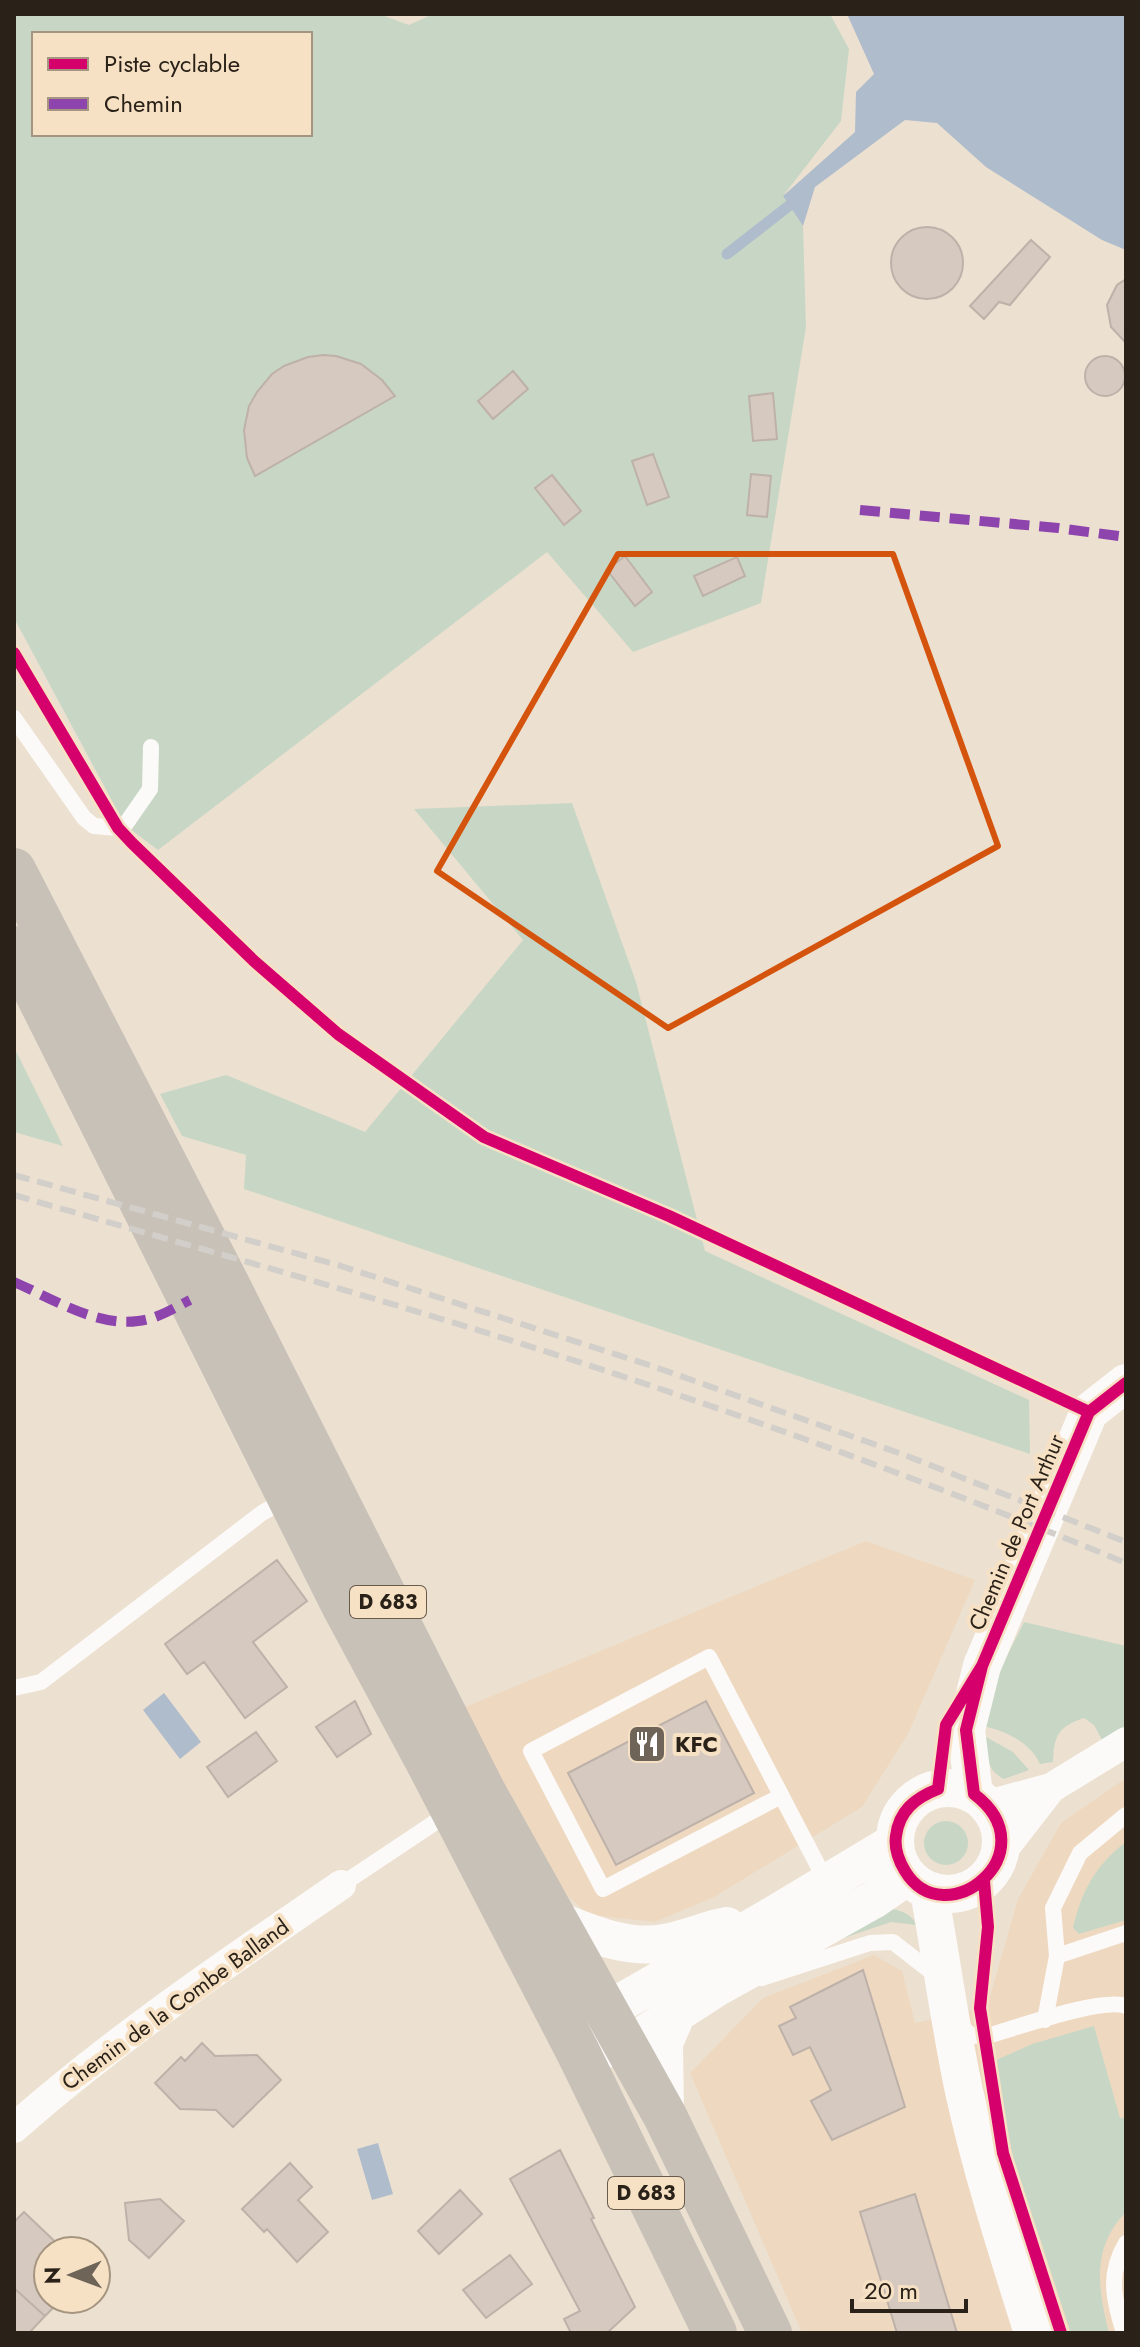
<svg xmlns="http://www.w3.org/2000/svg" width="1140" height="2347" font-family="Jost,sans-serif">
	<rect width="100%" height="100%" fill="#ece0d0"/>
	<path fill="#eed9c0" d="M 866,1541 L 975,1580 L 908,1734 L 862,1807 L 714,1897 L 655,1922 L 589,1915 L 549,1879 L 458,1710 Z
		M 1126,1778 L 1126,2333 L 802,2333 L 690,2073 L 763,1998 L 874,1955 L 902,1971 L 915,2023 L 987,2007 L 1018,1899 L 1061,1823 Z"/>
	<path fill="#c8d7c5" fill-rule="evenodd" d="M 14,14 L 379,14 L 409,25 L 433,14 L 830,14 L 849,49 L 841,121 L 783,196 L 803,226 L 806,327 L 761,603 L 633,652 L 547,552 L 158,850 L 125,825 L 14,618 ZM 34,34 L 310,34 L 310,134 L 34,134 Z
		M 572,803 L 636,982 L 705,1251 L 1029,1400 L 1030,1454 L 244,1189 L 246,1155 L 182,1136 L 160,1094 L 226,1075 L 365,1132 L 523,940 L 414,809 Z
		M 14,1047 L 63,1146 L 14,1132 Z
		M 1024,1622 L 1126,1646 L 1126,1730 L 1102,1740 L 1094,1725 L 1084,1718 C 1058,1727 1054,1735 1053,1762 L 1040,1764 C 1030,1742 1004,1730 982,1726 L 991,1688 Z
		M 986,1737 L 1013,1752 L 1029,1770 L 1004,1779 C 986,1770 987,1755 986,1737 Z
		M924 1843a22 22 0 1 1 44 0a22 22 0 1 1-44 0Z
		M 1126,1842 L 1126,1920 L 1079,1934 L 1073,1928 C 1081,1892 1096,1864 1126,1842 Z
		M 887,1909 C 898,1909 912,1913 916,1925 L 891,1922 L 814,1948 Z
		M 1094,2026 L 1120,2118 L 1126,2117 L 1126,2212 C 1091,2248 1098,2289 1109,2333 L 1071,2333 L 1013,2157 L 992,2062 L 1032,2044 Z"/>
	<path fill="#afbccb" d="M 847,14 L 1126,14 L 1126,250 L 1102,240 L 986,167 L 937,123 L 905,120 L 815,187 L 803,226 L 783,196 L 855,132 L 856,92 L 874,74 Z
		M 164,1693 L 201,1742 L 180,1759 L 143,1710 Z
		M 378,2143 L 393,2194 L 372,2200 L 357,2149 Z"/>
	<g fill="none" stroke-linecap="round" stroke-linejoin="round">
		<path stroke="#afbccb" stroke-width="11" d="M 727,254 L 799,198"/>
	</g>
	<path fill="#d6c9c0" stroke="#bdb1a9" stroke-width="2" d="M891 263a36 36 0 1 1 72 0a36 36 0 1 1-72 0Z
		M 1031,240 L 1050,257 L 1010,305 L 999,302 L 984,319 L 970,306 Z
		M 1126,279 L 1126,343 L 1111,327 L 1107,305 L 1117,285 Z
		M 323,355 L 336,356 L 361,364 L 382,380 L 395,396 L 255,476 L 247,458 L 244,430 L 249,406 L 257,392 L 272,374 L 284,366 L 308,357 Z
		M1085 376a20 20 0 1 1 40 0a20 20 0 1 1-40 0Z
		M 513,371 L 528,389 L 493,419 L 478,401 Z
		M 773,393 L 777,439 L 753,441 L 749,396 Z
		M 653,454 L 669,497 L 647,505 L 632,461 Z
		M 751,474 L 771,476 L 767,517 L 747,515 Z
		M 552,475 L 581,511 L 564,525 L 535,488 Z
		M 625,556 L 652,592 L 635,606 L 607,570 Z
		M 737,557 L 745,576 L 703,596 L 694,576 Z
		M 277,1560 L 307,1601 L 253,1642 L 287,1687 L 245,1718 L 204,1662 L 187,1674 L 165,1644 Z
		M 355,1701 L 371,1734 L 337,1757 L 316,1727 Z
		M 706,1701 L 754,1793 L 616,1865 L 568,1773 Z
		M 256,1732 L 277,1761 L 228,1797 L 207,1767 Z
		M 863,1970 L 905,2107 L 832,2140 L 811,2101 L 831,2090 L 810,2047 L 793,2055 L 779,2026 L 796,2018 L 790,2007 Z
		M 202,2043 L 215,2056 L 257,2055 L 281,2080 L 233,2127 L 216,2110 L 180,2109 L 155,2083 L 181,2057 L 185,2061 Z
		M 560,2150 L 594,2218 L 591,2219 L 635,2307 L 607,2333 L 571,2333 L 564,2319 L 580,2311 L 510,2179 Z
		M 290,2163 L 312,2187 L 298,2200 L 328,2232 L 297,2262 L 267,2229 L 264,2232 L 242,2209 Z
		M 460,2190 L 482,2214 L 439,2254 L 418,2231 Z
		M 915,2194 L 957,2333 L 897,2333 L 860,2212 Z
		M 160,2199 L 184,2221 L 149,2258 L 129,2240 L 125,2203 Z
		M 24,2212 L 65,2251 L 48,2251 L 48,2299 L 62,2299 L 45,2316 L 14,2288 L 14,2222 Z
		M 510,2255 L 532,2284 L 486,2318 L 463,2290 Z
		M 14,2288 L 45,2316 L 29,2333 L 14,2333 Z"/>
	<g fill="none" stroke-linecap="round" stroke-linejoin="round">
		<path stroke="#fcfaf8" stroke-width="16" d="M 14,718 L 84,818 L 94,826 L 118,828 L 125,825 L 150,789 L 151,747
			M 14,1688 L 41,1682 L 262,1513 L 288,1498
			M 781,1796 L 603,1889 L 531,1751 L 709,1657 L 827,1883
			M 341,1885 L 452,1811
			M 1057,1956 L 1126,1933
			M 762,1978 L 870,1943 L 893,1942 L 938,1977
			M 1045,2020 L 1057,1956 L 1053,1908 L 1080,1853 L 1126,1815
			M 961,2021 C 965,2034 971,2036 984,2037 C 1013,2029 1101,1997 1126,2006
			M 1124,2333 C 1114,2299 1107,2275 1126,2243"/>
		<path stroke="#fcfaf8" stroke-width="30" d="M 988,1805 L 1051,1788 L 1126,1742
			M 999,1855 L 1051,1788
			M 14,2128 C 116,2038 229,1962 341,1885"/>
		<path stroke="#fcfaf8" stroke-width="38" d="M895 1841a53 53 0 1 1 106 0a53 53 0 1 1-106 0Z
			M 974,1794 L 966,1730 L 982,1666 L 1089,1412 L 1126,1383
			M 929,1891 C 941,1958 950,2025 964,2091 C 982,2173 1008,2253 1033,2333
			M 554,1919 C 590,1933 626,1950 665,1943 C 686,1939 706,1930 727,1926
			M 589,2036 L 606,2011 L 765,1920 L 895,1842
			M 597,2050 L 626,2046 L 716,1988 L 873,1900 L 908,1876
			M 665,2116 L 664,2043 L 677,2013"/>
		<path stroke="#c8c1b8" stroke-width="44" d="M 14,870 L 226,1281 L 484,1792 L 665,2116 L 770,2333
			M 14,948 L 343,1605 L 427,1761 L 578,2052 L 715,2333"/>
		<path stroke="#d2cec9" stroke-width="6" stroke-dasharray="16 8" stroke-linecap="butt" d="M 14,1175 L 341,1266 L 652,1366 L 902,1454 L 1126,1542
			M 14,1195 C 155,1236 297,1275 438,1318 C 670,1388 901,1470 1126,1563"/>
		<path stroke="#8e44ad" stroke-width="10" stroke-dasharray="20 10" stroke-linecap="butt" d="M 860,510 L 1058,528 L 1126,537
			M 14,1282 C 51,1298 97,1327 138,1321 C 157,1319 174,1308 190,1300"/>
		<defs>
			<path id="cycleway" d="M 14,653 L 118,828 L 132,843 L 254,961 L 338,1034 L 484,1137 L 669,1216 L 1089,1412
				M 982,1666 L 946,1725 L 938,1789 C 915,1798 899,1811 896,1836 C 894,1849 899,1861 905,1871 C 945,1937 1051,1852 974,1794 L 966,1730 L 982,1666 L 1089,1412 L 1126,1383
				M 984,1881 L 988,1927 L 980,2008 L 1003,2153 L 1061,2333"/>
		</defs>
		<use href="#cycleway" stroke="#f7e1c5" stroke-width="17"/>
		<use href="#cycleway" stroke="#d6006c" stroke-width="12"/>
	</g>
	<path fill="none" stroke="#d5540d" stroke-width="6" stroke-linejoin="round" d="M 618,554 L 893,554 L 998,846 L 668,1028 L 437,871 Z"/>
	<defs>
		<symbol id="restaurant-square" viewBox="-11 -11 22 22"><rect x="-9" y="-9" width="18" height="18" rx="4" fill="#6e6458" stroke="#f7e1c5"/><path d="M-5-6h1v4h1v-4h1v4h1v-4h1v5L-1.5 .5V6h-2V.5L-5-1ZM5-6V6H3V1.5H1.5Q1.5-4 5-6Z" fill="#fff"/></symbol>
	</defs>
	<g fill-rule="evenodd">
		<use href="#restaurant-square" x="625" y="1722" width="44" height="44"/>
	</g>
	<g text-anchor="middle" stroke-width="8" stroke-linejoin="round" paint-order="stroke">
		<g fill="#f7e1c5" stroke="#685b4c" stroke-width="2">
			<rect x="350" y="1586" width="76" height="32" rx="6"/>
			<rect x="608" y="2177" width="76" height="32" rx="6"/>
		</g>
		<g font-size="20" font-weight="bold" fill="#2a2218">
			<text x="388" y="1609">D 683</text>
			<text x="646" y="2200">D 683</text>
		</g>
		<g font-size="22" fill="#2a2218" stroke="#f7e1c5">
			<text transform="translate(1016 1532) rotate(-67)" y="8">Chemin de Port Arthur</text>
			<text transform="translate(175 2004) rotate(-36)" y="8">Chemin de la Combe Balland</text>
		</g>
		<g font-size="22" font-weight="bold" fill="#2a2218" stroke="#f7e1c5" text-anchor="start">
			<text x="675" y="1752">KFC</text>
		</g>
	</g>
	<rect width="1140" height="2347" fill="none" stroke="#2a2218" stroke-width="32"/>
	<rect x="32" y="32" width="280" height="104" fill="#f7e1c5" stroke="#a59580" stroke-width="2"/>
	<rect x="48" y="58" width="40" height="12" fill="#d6006c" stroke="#a59580" stroke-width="2"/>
	<text x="104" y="72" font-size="24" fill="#2a2218">Piste cyclable</text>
	<rect x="48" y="98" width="40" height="12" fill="#8e44ad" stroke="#a59580" stroke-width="2"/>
	<text x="104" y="112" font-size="24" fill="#2a2218">Chemin</text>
	<g transform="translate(72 2275) rotate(269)"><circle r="38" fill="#f7e1c5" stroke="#a59580" stroke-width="2"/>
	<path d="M0-6L14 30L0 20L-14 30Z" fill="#6e6458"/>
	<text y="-12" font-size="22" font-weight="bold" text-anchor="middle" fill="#2a2218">N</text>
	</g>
	<path d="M852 2299v12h114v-12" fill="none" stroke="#2a2218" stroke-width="4"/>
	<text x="864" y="2299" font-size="24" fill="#2a2218" stroke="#f7e1c5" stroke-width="6" paint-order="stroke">20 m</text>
</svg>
